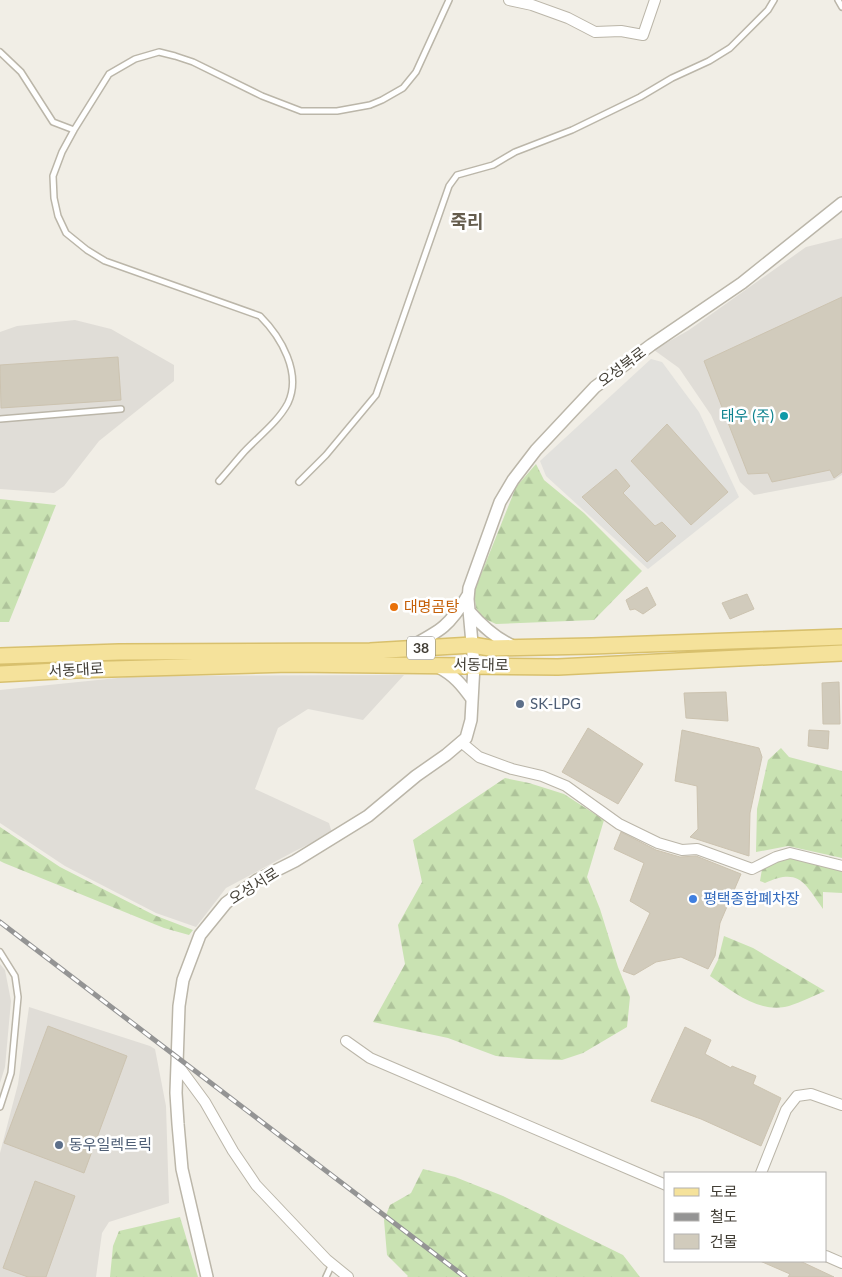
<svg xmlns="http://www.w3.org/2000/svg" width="842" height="1277" font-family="Lato,'Noto Sans KR',sans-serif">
	<defs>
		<pattern id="forest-firs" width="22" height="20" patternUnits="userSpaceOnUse" patternTransform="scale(1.25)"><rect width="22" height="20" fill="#c9e2b2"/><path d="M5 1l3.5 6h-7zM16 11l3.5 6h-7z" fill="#aec39a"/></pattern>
	</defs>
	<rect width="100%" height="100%" fill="#f1eee6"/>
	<path fill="#e0ddd7" d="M 842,238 L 842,475 L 834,480 L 754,495 L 740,482 L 711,415 L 679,368 L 654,350 L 689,330 L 806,247 Z
		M 75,320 L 111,329 L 174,365 L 174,381 L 99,441 L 64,486 L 54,493 L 0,489 L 0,332 L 17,326 Z
		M 404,675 L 363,720 L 308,709 L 278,728 L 255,789 L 329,823 L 332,833 L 295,851 L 226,888 L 196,927 L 156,913 L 65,866 L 0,823 L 0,690 L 137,676 Z
		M 0,964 L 5,970 L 11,1001 L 5,1067 L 0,1083 Z
		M 29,1007 L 150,1046 L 155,1049 L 166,1106 L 169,1203 L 109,1222 L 102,1233 L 96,1277 L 0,1277 L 0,1153 L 18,1084 Z"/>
	<path fill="url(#forest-firs)" d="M 536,464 L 544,480 L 584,513 L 642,571 L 594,620 L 496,624 L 483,618 L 476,608 L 474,592 L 516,487 Z
		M 0,499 L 56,505 L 9,622 L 0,622 Z
		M 781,748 L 789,757 L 842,771 L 842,858 L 788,846 L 756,852 L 757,809 L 768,760 Z
		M 505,778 L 529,783 L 564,794 L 604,820 L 587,877 L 600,909 L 618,967 L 630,997 L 627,1027 L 583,1053 L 562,1060 L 530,1059 L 496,1056 L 448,1038 L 373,1022 L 405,964 L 398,925 L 422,882 L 413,840 Z
		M 0,827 L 60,867 L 154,915 L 193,930 L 189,935 L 164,928 L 4,863 L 0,861 Z
		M 787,858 L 800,858 L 842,869 L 842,893 L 823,892 L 823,909 C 804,882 799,868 765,883 L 760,881 L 762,869 L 776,861 Z
		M 724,936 L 753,948 L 825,991 C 813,996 801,1002 789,1006 C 759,1014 732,991 710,976 L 718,960 Z
		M 423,1169 L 455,1177 L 503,1196 L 623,1255 L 640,1277 L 407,1277 L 408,1276 L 387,1255 L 384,1220 L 390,1205 L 411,1193 Z
		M 180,1217 L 198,1277 L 110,1277 L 113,1246 L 119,1231 Z"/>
	<path fill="#e2e1dd" d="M 651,359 L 662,362 L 699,412 L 739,497 L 648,569 L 546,476 L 540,461 Z"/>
	<path fill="#d1cbbc" stroke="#ccc3b0" d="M 842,297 L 842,472 L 834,478 L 830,470 L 772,482 L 768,473 L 748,474 L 704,361 Z
		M 118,357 L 121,400 L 1,408 L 0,365 Z
		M 667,424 L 728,492 L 691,525 L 631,461 Z
		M 616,469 L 630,486 L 623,493 L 655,526 L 662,522 L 676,536 L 647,562 L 582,497 Z
		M 647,587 L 656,605 L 643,614 L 635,609 L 630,610 L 626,600 Z
		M 747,594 L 754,609 L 730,619 L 722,603 Z
		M 839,682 L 840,724 L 823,724 L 822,683 Z
		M 726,692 L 728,721 L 686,718 L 684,693 Z
		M 588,728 L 643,764 L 618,804 L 562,772 Z
		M 682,730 L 759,748 L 762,757 L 750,813 L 749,856 L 690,837 L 698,829 L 697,786 L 675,781 Z
		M 809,730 L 829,731 L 828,749 L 808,746 Z
		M 621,832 L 656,850 L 680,857 L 696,856 L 741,874 L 720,923 L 715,956 L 708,969 L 681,957 L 656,962 L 634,975 L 623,971 L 650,913 L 630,901 L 644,863 L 614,849 Z
		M 48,1026 L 127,1056 L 84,1173 L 4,1143 Z
		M 685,1027 L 711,1040 L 705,1054 L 731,1068 L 732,1066 L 756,1076 L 753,1084 L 781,1098 L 761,1146 L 701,1119 L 651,1101 Z
		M 35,1181 L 75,1196 L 46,1277 L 28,1277 L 3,1268 Z
		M 760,1261 L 800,1261 L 834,1277 L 788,1277 L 790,1274 Z"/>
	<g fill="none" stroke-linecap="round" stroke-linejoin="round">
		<defs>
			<path id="service" d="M 838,0 L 842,7
				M 0,52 L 21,72 L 53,122 L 74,130
				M 0,419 L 121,409
				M 219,481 C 228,471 236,461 244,452 C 259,436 278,422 288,403 C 302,373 281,337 260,316 L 105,261 L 87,250 L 66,233 L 58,216 L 54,198 L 53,176 L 62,152 L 74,130 L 109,74 L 135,59 L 159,52 L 175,56 L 193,62 L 262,96 L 301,111 L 337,111 L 370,105 L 382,100 L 403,88 L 416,72 L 449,0
				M 299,482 L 326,455 L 376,395 L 449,186 L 457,175 L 493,165 L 515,152 L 572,130 L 640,97 L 672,78 L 709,61 L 730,48 L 768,10 L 774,0
				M 0,952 L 15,976 L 18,997 L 11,1073 L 0,1107
				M 326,1277 L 332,1264"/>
			<path id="minor" d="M 509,0 L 532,5 L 568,18 L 595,32 L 621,31 L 643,35 L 655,0
				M 461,742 L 479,757 L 512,769 L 542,776 L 566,786 L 619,824 L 658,843 L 682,850 L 697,849 L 752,869 L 776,857 L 790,853 L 842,866
				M 346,1041 L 370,1058 L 666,1185
				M 177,1064 L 205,1102 L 233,1151 L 256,1185 L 327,1260 L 348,1277
				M 761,1173 L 786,1110 L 797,1096 L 811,1094 L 842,1105
				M 826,1256 L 842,1263"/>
			<path id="tertiary" d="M 469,611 C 482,626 495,638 513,646
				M 408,648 C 440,631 449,627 468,595
				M 438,667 C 454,675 462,685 472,699
				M 207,1277 L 182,1169 L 178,1124 L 176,1093 L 179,1006 L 183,980 L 200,935 L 226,903 L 257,880 L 295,861 L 368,816 L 416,776 L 446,755 L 466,738 L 471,720 L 474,665 L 468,599 L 469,588 L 500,502 L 513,480 L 536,450 L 595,387 L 651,345 L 742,283 L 842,203"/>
			<path id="primary" d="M 0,656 L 119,652 L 370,651 L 472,645 L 490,648 L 592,646 L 842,637
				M 0,674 L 76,670 L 290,664 L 558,667 L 842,653"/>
		</defs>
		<use href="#service" stroke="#bbb6a9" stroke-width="8"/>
		<use href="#minor" stroke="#bbb6a9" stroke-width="12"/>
		<use href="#tertiary" stroke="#bbb6a9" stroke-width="14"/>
		<use href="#primary" stroke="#d8c06d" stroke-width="18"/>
		<use href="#service" stroke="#fff" stroke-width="5"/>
		<use href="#minor" stroke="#fff" stroke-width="10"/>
		<use href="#tertiary" stroke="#fff" stroke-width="11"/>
		<use href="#primary" stroke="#f5e29b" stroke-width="15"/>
		<defs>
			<path id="rail" d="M 0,922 L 465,1277"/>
		</defs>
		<use href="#rail" stroke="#949494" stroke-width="5"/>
		<use href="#rail" stroke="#fff" stroke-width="3" stroke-dasharray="9" stroke-linecap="butt"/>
	</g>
	<circle fill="#0f9aa8" stroke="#fff" stroke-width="2" cx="784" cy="416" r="5"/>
	<circle fill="#e8710a" stroke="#fff" stroke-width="2" cx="394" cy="607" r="5"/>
	<g fill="#5c6f8a" stroke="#fff" stroke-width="2">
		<circle cx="520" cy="704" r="5"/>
		<circle cx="59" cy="1145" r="5"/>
	</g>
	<circle fill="#3f7fe0" stroke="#fff" stroke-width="2" cx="693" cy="899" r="5"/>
	<g text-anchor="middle" stroke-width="5" stroke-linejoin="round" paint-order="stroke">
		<rect fill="#fff" stroke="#7b7972" stroke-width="1" x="407" y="636.5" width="28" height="23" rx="4"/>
		<g font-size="14" font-weight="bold" fill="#433f36">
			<text x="421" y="653">38</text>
		</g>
		<g font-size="15" fill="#433f36" stroke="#fff">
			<text transform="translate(622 367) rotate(-37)" y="5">오성북로</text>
			<text transform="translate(481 665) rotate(1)" y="5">서동대로</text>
			<text transform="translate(76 670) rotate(-3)" y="5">서동대로</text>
			<text transform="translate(254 886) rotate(-32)" y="5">오성서로</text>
		</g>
		<g font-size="15" fill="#0d838f" stroke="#fff" text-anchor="end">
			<text x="774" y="421">태우 (주)</text>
		</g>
		<g font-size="15" fill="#c56008" stroke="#fff" text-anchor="start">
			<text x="404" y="612">대명곰탕</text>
		</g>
		<g font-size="15" fill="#4e5e75" stroke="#fff" text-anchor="start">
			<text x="530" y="709">SK-LPG</text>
			<text x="69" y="1150">동우일렉트릭</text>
		</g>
		<g font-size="15" fill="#366cbe" stroke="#fff" text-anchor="start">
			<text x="703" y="904">평택종합폐차장</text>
		</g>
		<g font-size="18" font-weight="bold" fill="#655d4e" stroke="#fff">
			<text x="467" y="228">죽리</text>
		</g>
	</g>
	<rect x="664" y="1172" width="162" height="90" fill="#ffffff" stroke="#b4b2af"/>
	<rect x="674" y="1188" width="25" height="8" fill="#f5e29b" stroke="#b4b2af"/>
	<text x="710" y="1197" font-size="15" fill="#433f36">도로</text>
	<rect x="674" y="1213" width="25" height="8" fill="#949494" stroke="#b4b2af"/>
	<text x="710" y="1222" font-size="15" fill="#433f36">철도</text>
	<rect x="674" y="1234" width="25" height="15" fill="#d1cbbc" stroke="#b4b2af"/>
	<text x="710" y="1247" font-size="15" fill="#433f36">건물</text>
</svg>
